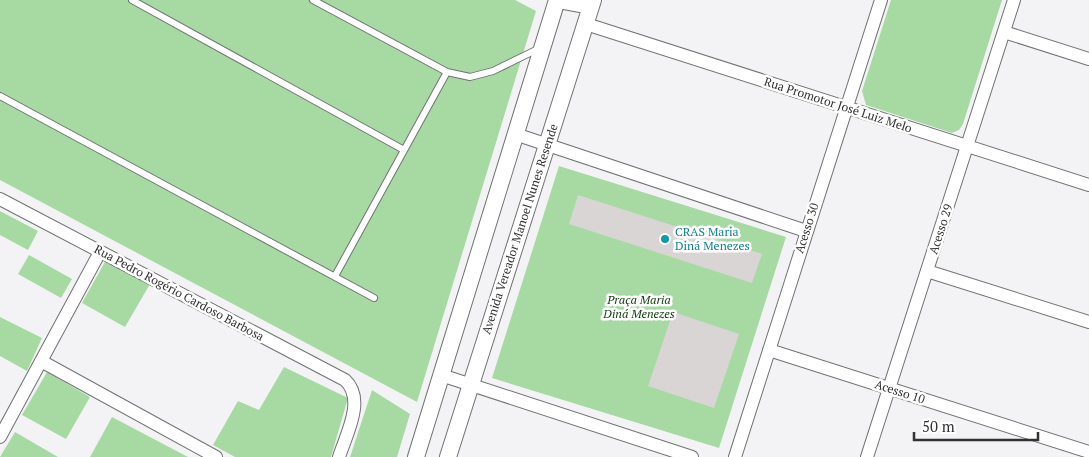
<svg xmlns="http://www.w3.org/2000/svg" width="1089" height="457" font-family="'PT Serif',serif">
	<rect width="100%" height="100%" fill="#f3f3f6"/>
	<path fill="#a7daa2" d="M 0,0 L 515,0 L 536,11 L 417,402 L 0,180 Z
		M 891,0 L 1002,0 L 963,124 L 959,130 L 952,133 L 866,105 L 862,91 Z
		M 559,166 L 786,237 L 719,448 L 492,378 Z
		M 0,211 L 38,231 L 28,250 L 0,235 Z
		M 29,255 L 72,279 L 61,298 L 18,274 Z
		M 106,260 L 150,284 L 125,327 L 82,303 Z
		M 0,317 L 42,338 L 27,371 L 0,356 Z
		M 284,367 L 348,398 L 331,457 L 235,457 L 213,445 L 238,401 L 259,410 Z
		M 47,372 L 90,397 L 66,439 L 22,415 Z
		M 372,390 L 410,414 L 397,457 L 350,457 Z
		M 112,417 L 188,457 L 90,457 Z
		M 15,432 L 58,457 L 0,457 Z"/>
	<path fill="#d8d5d4" d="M 578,195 L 762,254 L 752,283 L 569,224 Z
		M 673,312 L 739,334 L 714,408 L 648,386 Z"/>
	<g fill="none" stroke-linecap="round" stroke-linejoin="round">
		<defs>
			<path id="service" d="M 132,0 L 404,150
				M 313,0 L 447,72 L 470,77 L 493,71 L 538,49
				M 0,96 L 374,298
				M 335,276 L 447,72"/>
			<path id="minor" d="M 586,24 L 1089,185
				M 1004,32 L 1089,59
				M 515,134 L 806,231
				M 0,199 L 345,380 C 366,399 346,435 339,457
				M 927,271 L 1089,322
				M 769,350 L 1089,452
				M 41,361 L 216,457
				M 441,375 L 692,457
				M 0,437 L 100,252
				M 735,457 L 881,0
				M 867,457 L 1014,0"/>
			<path id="tertiary" d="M 558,0 L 590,6
				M 416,457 L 557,0
				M 448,457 L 593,0"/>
		</defs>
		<use href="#service" stroke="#717274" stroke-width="8"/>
		<use href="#minor" stroke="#717274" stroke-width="14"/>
		<use href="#tertiary" stroke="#717274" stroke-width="18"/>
		<use href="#service" stroke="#fff" stroke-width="6"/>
		<use href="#minor" stroke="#fff" stroke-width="12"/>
		<use href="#tertiary" stroke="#fff" stroke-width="16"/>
	</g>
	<circle fill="#0f9aa8" stroke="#fff" stroke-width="2" cx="665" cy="239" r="5"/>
	<g text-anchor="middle" stroke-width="5" stroke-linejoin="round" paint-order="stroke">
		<g font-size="12" fill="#313132" stroke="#fff">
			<text transform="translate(838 105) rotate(18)" y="4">Rua Promotor José Luiz Melo</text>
			<text transform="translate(807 228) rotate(-72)" y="4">Acesso 30</text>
			<text transform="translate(520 229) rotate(-72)" y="4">Avenida Vereador Manoel Nunes Resende</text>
			<text transform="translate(941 229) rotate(-72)" y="4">Acesso 29</text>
			<text transform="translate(179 293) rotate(28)" y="4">Rua Pedro Rogério Cardoso Barbosa</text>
			<text transform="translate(900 392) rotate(18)" y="4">Acesso 10</text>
		</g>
		<g font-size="12" fill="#0d838f" stroke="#fff" text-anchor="start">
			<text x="675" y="236">CRAS Maria<tspan x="675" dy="14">Diná Menezes</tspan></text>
		</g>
		<g font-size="12" font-style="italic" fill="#0d3b0a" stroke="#fff">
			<text x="639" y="304">Praça Maria<tspan x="639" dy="14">Diná Menezes</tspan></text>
		</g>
	</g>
	<path d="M914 432v8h124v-8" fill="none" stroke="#313132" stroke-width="2.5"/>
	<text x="922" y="432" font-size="15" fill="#313132" stroke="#ffffff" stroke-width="4" paint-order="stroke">50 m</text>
</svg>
